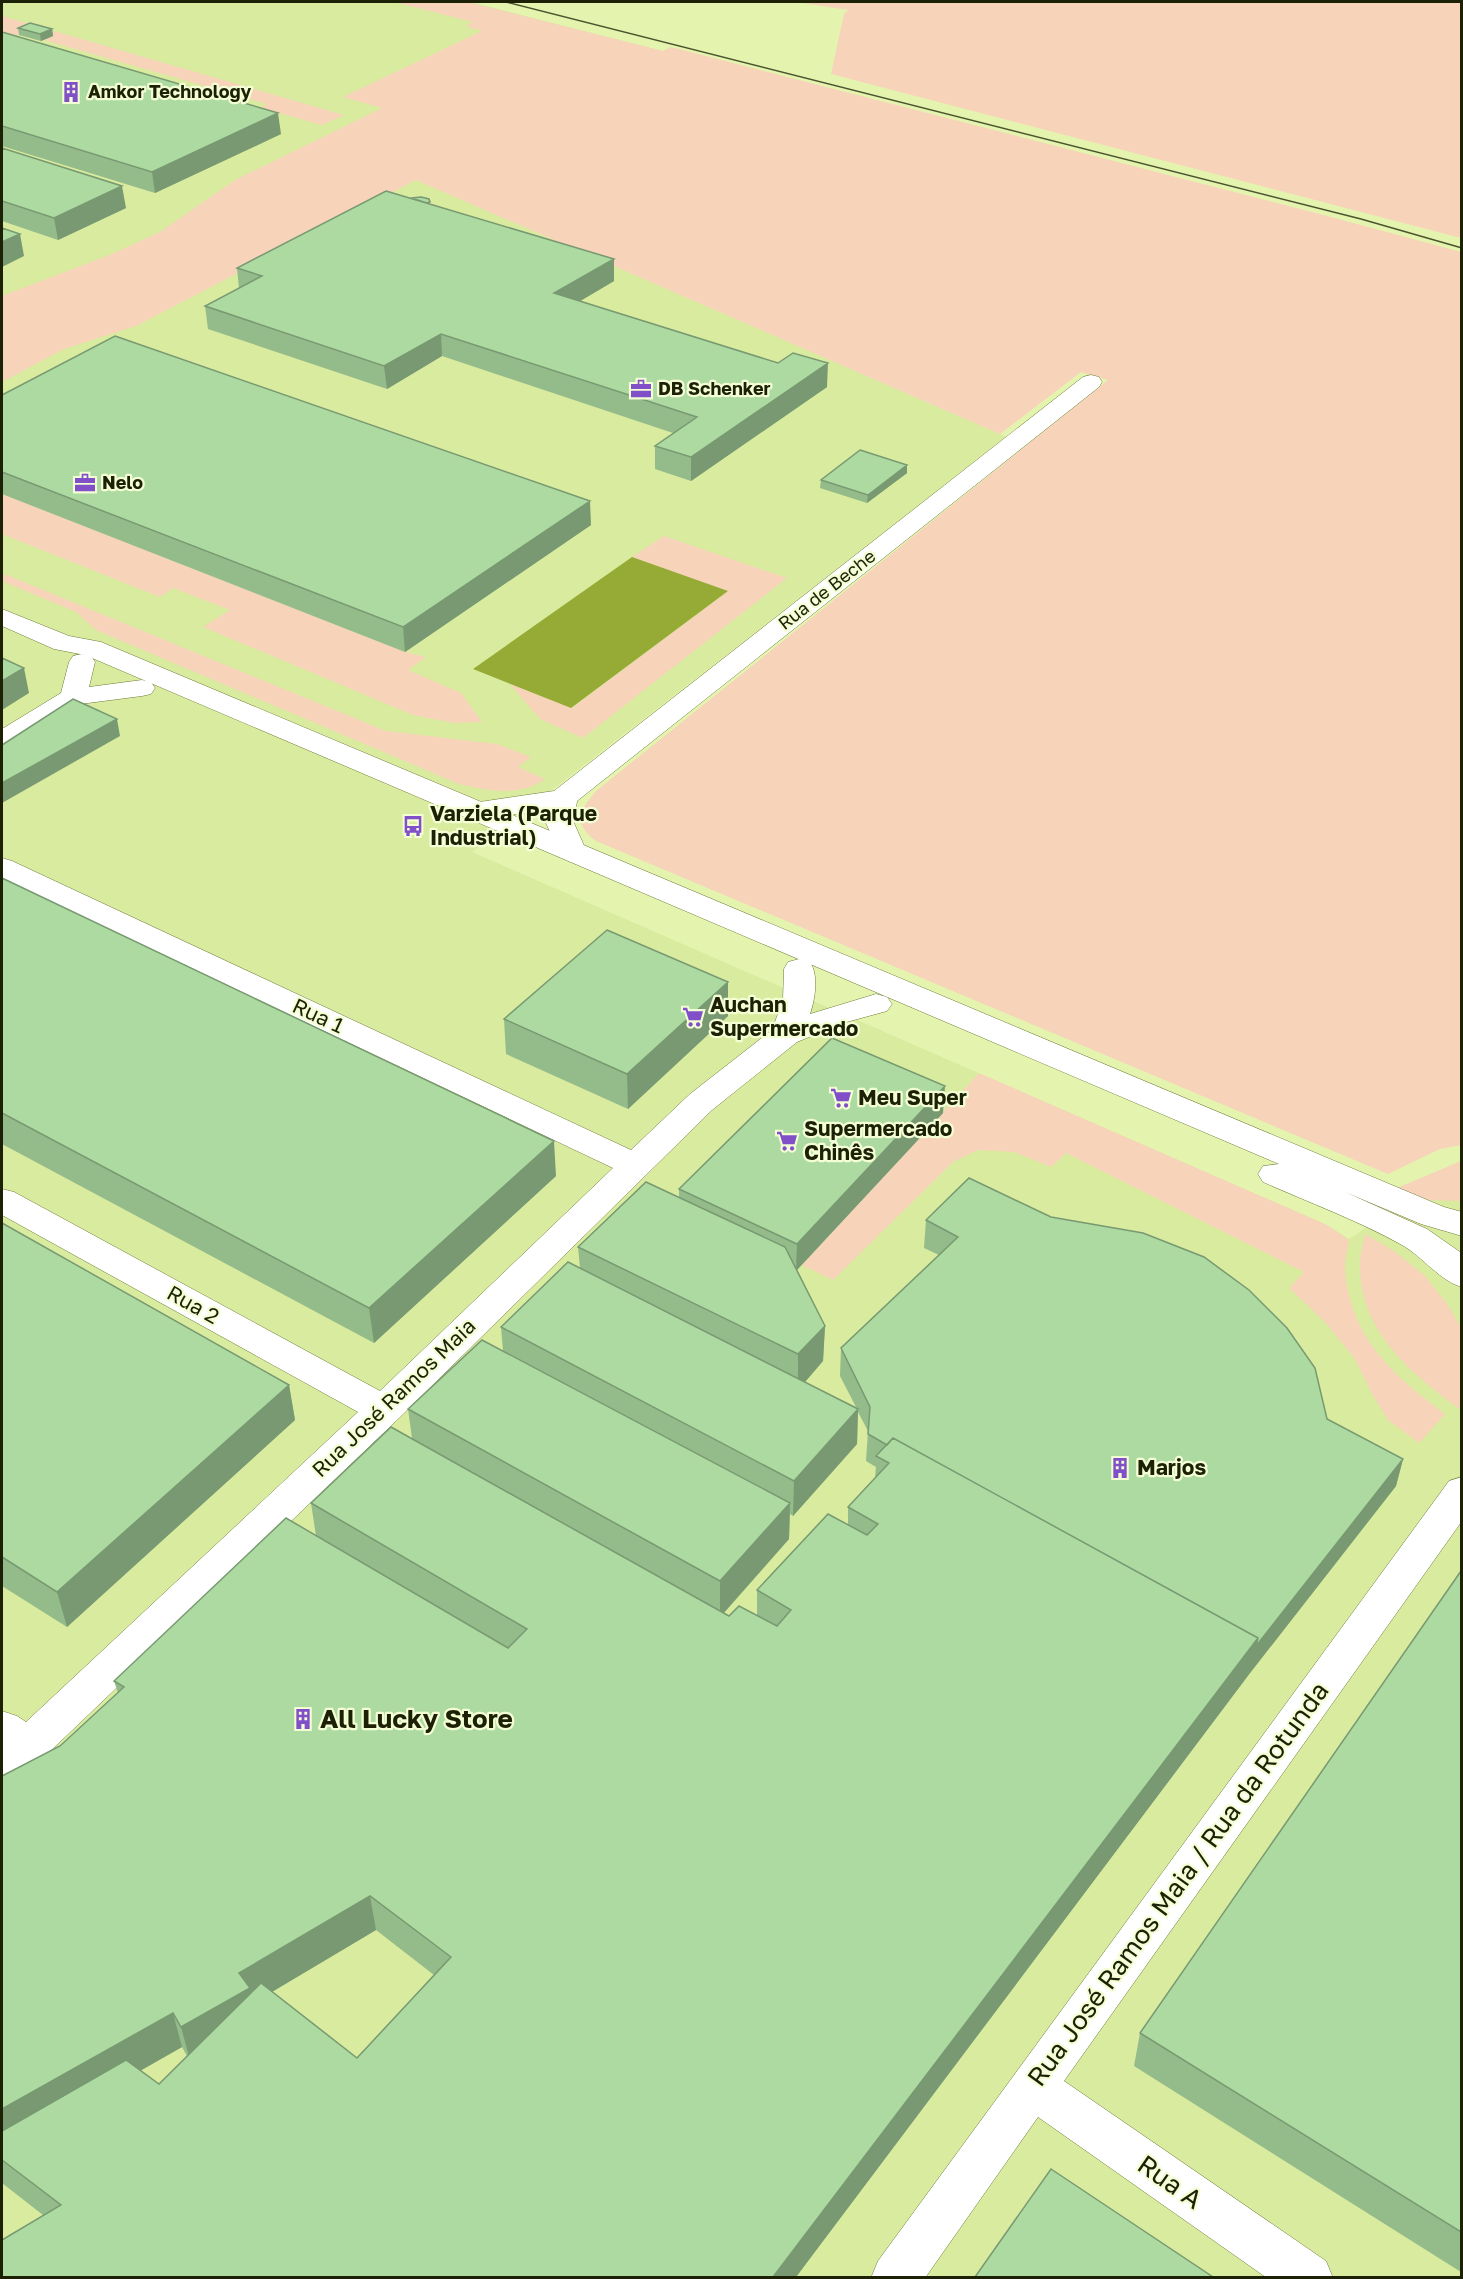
<svg xmlns="http://www.w3.org/2000/svg" width="1463" height="2279" font-family="'Golos Text',sans-serif">
	<rect width="100%" height="100%" fill="#e4f4af"/>
	<path fill="#d9eb9e" d="M 2,2 L 471,2 L 663,51 L 417,180 L 1007,437 L 472,852 L 1327,1225 L 1349,1239 L 1461,1164 L 1461,2277 L 2,2278 Z"/>
	<path fill="#f6d3b9" d="M 394,2 L 468,2 L 663,51 L 671,47 L 1320,214 L 1461,252 L 1461,1145 L 1440,1149 L 1388,1174 L 596,841 C 572,822 579,812 596,791 L 1108,380 L 1081,372 L 1000,434 L 416,180 L 136,326 L 64,349 L 2,382 L 2,296 L 112,254 L 160,232 L 235,180 L 382,108 L 343,97 L 482,31 L 466,26 L 473,22 Z
		M 796,2 L 1461,2 L 1461,238 L 831,74 L 844,14 L 848,10 Z
		M 2,16 L 344,115 L 322,125 L 261,108 L 267,104 L 44,40 L 31,30 L 14,36 L 2,33 Z
		M 2,494 L 405,652 L 426,657 L 408,670 L 461,693 L 482,722 L 454,723 L 413,715 L 203,627 L 230,610 L 173,588 L 160,597 L 2,534 Z
		M 664,536 L 787,578 L 583,738 L 540,719 L 510,684 L 572,708 L 727,592 L 632,557 Z
		M 2,573 L 386,731 L 497,744 L 531,757 L 518,767 L 545,779 C 519,797 489,791 459,784 L 96,630 L 76,612 L 2,581 Z
		M 979,1073 L 1327,1225 L 1349,1240 C 1348,1250 1344,1261 1345,1271 C 1351,1339 1394,1376 1445,1414 L 1419,1443 L 1388,1420 L 1371,1392 L 1355,1359 L 1325,1322 L 1289,1288 L 1304,1272 L 1066,1153 L 1051,1167 L 1014,1152 L 978,1150 L 953,1162 L 833,1280 L 802,1265 Z
		M 1461,1161 L 1461,1201 L 1424,1200 L 1397,1188 Z
		M 1365,1234 L 1394,1251 L 1424,1275 L 1448,1305 L 1461,1328 L 1461,1410 C 1414,1376 1362,1334 1360,1270 C 1359,1258 1363,1245 1365,1234 Z"/>
	<path fill="#96ab36" d="M 632,557 L 728,591 L 571,708 L 473,669 Z"/>
	<g fill="none" stroke-linecap="round" stroke-linejoin="round">
		<defs>
			<path id="street" d="M 1091,375 L 1099,377 L 1102,382 L 1099,387 L 577,801 L 574,823 L 586,850 L 581,856 L 571,859 L 561,856 L 546,823 L 547,810 L 476,819 L 466,816 L 462,810 L 466,804 L 554,791 L 1083,377 Z
				M 82,654 L 91,656 L 95,662 L 89,687 L 142,680 L 151,682 L 155,688 L 151,694 L 142,696 L 80,704 L 12,747 L 2,749 L 2,729 L 61,693 L 69,662 L 73,656 Z
				M 2,858 L 12,861 L 631,1150 L 690,1094 L 772,1030 L 783,1000 L 784,969 L 788,962 L 799,959 L 810,962 C 819,976 815,999 810,1014 L 876,994 L 887,997 L 892,1004 L 887,1011 L 843,1023 L 797,1042 L 712,1110 L 397,1420 L 43,1758 L 2,1776 L 2,1711 L 17,1716 L 26,1722 L 358,1412 L 2,1215 L 2,1189 L 14,1192 L 380,1391 L 613,1168 L 2,878 Z
				M 1462,1477 L 1462,1521 L 1064,2081 L 1326,2261 L 1333,2278 L 1267,2278 L 1038,2117 L 925,2278 L 871,2278 L 878,2261 L 1449,1481 Z"/>
			<path id="primary" d="M 2,609 L 69,636 L 101,642 L 1444,1207 L 1462,1212 L 1462,1236 L 1421,1224 L 1345,1192 L 1427,1229 L 1460,1252 L 1462,1287 C 1440,1281 1423,1257 1402,1245 C 1359,1221 1308,1202 1263,1182 L 1258,1174 L 1263,1166 L 1279,1164 L 85,655 L 54,649 L 2,626 Z"/>
		</defs>
		<use href="#street" stroke="#6e7c3b" stroke-width="1"/>
		<use href="#primary" stroke="#6e7c3b" stroke-width="1"/>
		<use href="#street" fill="#fff" fill-rule="evenodd"/>
		<use href="#primary" fill="#fff" fill-rule="evenodd"/>
		<path stroke="#4c542f" stroke-width="1.5" d="M 506,2 L 1361,219 L 1462,248"/>
	</g>
	<path fill="#94bb8a" fill-rule="evenodd" d="M 18,28 L 52,29 L 53,36 L 41,41 L 19,35 Z
		M 2,32 L 281,134 L 155,193 L 2,146 Z
		M 2,148 L 126,208 L 58,240 L 2,221 Z
		M 430,204 L 614,259 L 614,281 L 580,301 L 827,387 L 691,481 L 655,469 L 655,446 L 673,433 L 442,356 L 387,389 L 208,329 L 205,306 L 239,289 L 237,268 Z
		M 2,395 L 591,525 L 405,652 L 2,494 Z
		M 907,465 L 907,473 L 867,503 L 820,488 L 821,480 Z
		M 2,878 L 556,1176 L 374,1343 L 2,1144 Z
		M 728,1016 L 628,1109 L 506,1054 L 504,1019 Z
		M 943,1113 L 797,1270 L 825,1326 L 823,1361 L 805,1382 L 856,1407 L 840,1376 L 841,1348 L 939,1255 L 924,1248 L 926,1220 L 1327,1419 L 1403,1459 L 1396,1486 L 1250,1673 L 796,2277 L 2,2277 L 43,2215 L 2,2183 L 2,1776 L 60,1746 L 118,1693 L 114,1681 L 316,1536 L 311,1503 L 412,1438 L 408,1409 L 503,1351 L 501,1327 L 580,1268 L 578,1247 L 679,1197 L 679,1189 ZM 858,1412 L 868,1431 L 866,1461 L 876,1467 L 875,1478 L 848,1507 L 848,1524 L 757,1590 L 757,1616 L 729,1616 L 724,1613 L 789,1539 L 790,1514 L 793,1516 L 857,1444 ZM 376,1930 L 434,1975 L 357,2058 L 272,1992 ZM 182,2047 L 187,2056 L 159,2084 L 140,2071 Z
		M 2,1223 L 289,1385 L 295,1420 L 67,1627 L 2,1586 Z
		M 1461,1571 L 1461,2272 L 1134,2066 L 1140,2033 Z"/>
	<path fill="#789971" d="M 52,29 L 53,36 L 41,41 L 40,34 Z
		M 278,113 L 281,134 L 155,193 L 152,172 Z
		M 122,186 L 126,208 L 58,240 L 54,218 Z
		M 20,234 L 24,256 L 2,267 L 2,242 Z
		M 614,259 L 614,281 L 555,316 L 554,293 Z
		M 441,334 L 442,356 L 387,389 L 384,366 Z
		M 828,363 L 827,387 L 691,481 L 691,457 Z
		M 907,465 L 907,473 L 867,503 L 868,495 Z
		M 590,501 L 591,525 L 405,652 L 403,627 Z
		M 24,668 L 29,693 L 2,710 L 2,681 Z
		M 117,719 L 120,736 L 2,803 L 2,783 Z
		M 728,982 L 728,1016 L 628,1109 L 627,1074 Z
		M 945,1086 L 943,1113 L 796,1271 L 797,1244 Z
		M 554,1141 L 556,1176 L 374,1343 L 369,1308 Z
		M 825,1326 L 823,1361 L 798,1390 L 798,1354 Z
		M 289,1385 L 295,1420 L 67,1627 L 57,1592 Z
		M 858,1409 L 857,1444 L 793,1516 L 794,1481 Z
		M 1403,1459 L 1396,1486 L 1250,1673 L 796,2277 L 773,2277 L 1258,1638 Z
		M 790,1503 L 789,1539 L 720,1617 L 720,1581 Z
		M 370,1896 L 376,1930 L 253,2003 L 190,2060 L 181,2027 L 239,1973 Z
		M 173,2013 L 182,2047 L 2,2149 L 2,2109 Z"/>
	<path fill="#acdaa1" stroke="#789971" stroke-width="1.5" d="M 30,23 L 52,29 L 40,34 L 18,28 Z
		M 2,32 L 278,113 L 152,172 L 2,126 Z
		M 2,148 L 122,186 L 54,218 L 2,201 Z
		M 386,191 L 614,259 L 554,293 L 778,363 L 793,353 L 828,363 L 691,457 L 655,446 L 697,417 L 441,334 L 384,366 L 205,306 L 262,276 L 237,268 Z
		M 421,197 L 429,199 L 430,202 L 427,203 L 411,198 Z
		M 2,228 L 20,234 L 2,242 Z
		M 115,336 L 590,501 L 403,627 L 2,472 L 2,395 Z
		M 860,450 L 907,465 L 868,495 L 821,480 Z
		M 2,658 L 24,668 L 2,681 Z
		M 73,699 L 117,719 L 2,783 L 2,745 Z
		M 2,878 L 554,1141 L 369,1308 L 2,1113 Z
		M 607,930 L 728,982 L 627,1074 L 504,1019 Z
		M 832,1038 L 945,1086 L 797,1244 L 679,1189 Z
		M 969,1178 L 1051,1217 L 1143,1233 L 1204,1257 L 1249,1290 L 1287,1328 L 1315,1368 L 1327,1419 L 1403,1459 L 1256,1646 L 1258,1638 L 893,1438 L 887,1445 L 868,1434 L 870,1407 L 841,1348 L 958,1237 L 926,1220 Z
		M 646,1182 L 785,1247 L 825,1326 L 798,1354 L 578,1247 Z
		M 2,1223 L 289,1385 L 57,1592 L 2,1557 Z
		M 568,1262 L 858,1409 L 794,1481 L 501,1327 Z
		M 482,1340 L 790,1503 L 720,1581 L 408,1409 Z
		M 391,1427 L 729,1616 L 739,1606 L 777,1626 L 791,1610 L 757,1590 L 828,1514 L 867,1535 L 878,1524 L 848,1507 L 889,1463 L 876,1456 L 893,1438 L 1258,1638 L 773,2277 L 2,2277 L 2,2240 L 61,2205 L 2,2160 L 2,2131 L 126,2060 L 159,2084 L 261,1983 L 357,2058 L 451,1957 L 370,1896 L 239,1973 L 250,1988 L 181,2027 L 173,2013 L 2,2109 L 2,1776 L 60,1746 L 124,1687 L 114,1681 L 286,1518 L 508,1648 L 527,1629 L 311,1503 Z
		M 1461,1571 L 1461,2232 L 1140,2033 Z
		M 1051,2169 L 1213,2277 L 975,2277 Z"/>
	<defs>
		<symbol id="building-bare" viewBox="-9 -9 18 18"><path d="M-4-6H4V6H1V3H-1V6H-4ZM-2.5-4.3h1.7v1.8h-1.7ZM.8-4.3h1.7v1.8H.8ZM-2.5-1h1.7V.8h-1.7ZM.8-1h1.7V.8H.8Z" fill="#8150c8" stroke="#f4fed5" stroke-width="2.5" paint-order="stroke"/></symbol>
		<symbol id="office-bare" viewBox="-9 -9 18 18"><path d="M-6-3h4V-5.5h4V-3h4V5H-6ZM-1-4.5V-3h2v-1.5ZM-6 0V1H6V0Z" fill="#8150c8" stroke="#f4fed5" stroke-width="2.5" paint-order="stroke"/></symbol>
		<symbol id="bus-bare" viewBox="-9 -9 18 18"><path d="M-5-6H5V4H4V6H2V4H-2V6H-4V4H-5ZM-3.5-4V0h7V-4ZM-3.5 1.2v1.5H-2V1.2ZM2 1.2v1.5H3.5V1.2Z" fill="#8150c8" stroke="#f4fed5" stroke-width="2.5" paint-order="stroke"/></symbol>
		<symbol id="supermarket-bare" viewBox="-9 -9 18 18"><path d="M-6-5.5h2.5l.6 2H6L4.5 2H-2.5L-4.4-4H-6ZM-1.5 3.2a1.3 1.3 0 1 0 .1 0ZM3 3.2a1.3 1.3 0 1 0 .1 0Z" fill="#8150c8" stroke="#f4fed5" stroke-width="2.5" paint-order="stroke"/></symbol>
	</defs>
	<g fill-rule="evenodd">
		<use href="#building-bare" x="56" y="77" width="30" height="30"/>
		<use href="#office-bare" x="626" y="374" width="30" height="30"/>
		<use href="#office-bare" x="70" y="468" width="30" height="30"/>
		<use href="#bus-bare" x="398" y="811" width="30" height="30"/>
		<use href="#supermarket-bare" x="678" y="1002" width="30" height="30"/>
		<use href="#supermarket-bare" x="826" y="1083" width="30" height="30"/>
		<use href="#supermarket-bare" x="772" y="1126" width="30" height="30"/>
		<use href="#building-bare" x="1105" y="1453" width="30" height="30"/>
		<use href="#building-bare" x="288" y="1704" width="30" height="30"/>
	</g>
	<g text-anchor="middle" stroke-width="4.5" stroke-linejoin="round" paint-order="stroke">
		<g font-size="18" font-weight="bold" fill="#1c2106" stroke="#f4fed5" text-anchor="start">
			<text x="88" y="98">Amkor Technology</text>
			<text x="658" y="395">DB Schenker</text>
			<text x="102" y="489">Nelo</text>
		</g>
		<g font-size="18" fill="#1c2106" stroke="#f4fed5">
			<text transform="translate(827 590) rotate(-38)" y="6">Rua de Beche</text>
		</g>
		<g font-size="21" font-weight="bold" fill="#1c2106" stroke="#f4fed5" text-anchor="start">
			<text x="430" y="821">Varziela (Parque<tspan x="430" dy="24">Industrial)</tspan></text>
			<text x="710" y="1012">Auchan<tspan x="710" dy="24">Supermercado</tspan></text>
			<text x="858" y="1105">Meu Super</text>
			<text x="804" y="1136">Supermercado<tspan x="804" dy="24">Chinês</tspan></text>
			<text x="1137" y="1475">Marjos</text>
		</g>
		<g font-size="21" fill="#1c2106" stroke="#f4fed5">
			<text transform="translate(318 1016) rotate(25)" y="7">Rua 1</text>
			<text transform="translate(193 1305) rotate(29)" y="7">Rua 2</text>
			<text transform="translate(394 1398) rotate(-44)" y="7">Rua José Ramos Maia</text>
		</g>
		<g font-size="26" font-weight="bold" fill="#1c2106" stroke="#f4fed5" text-anchor="start">
			<text x="320" y="1728">All Lucky Store</text>
		</g>
		<g font-size="26" fill="#1c2106" stroke="#f4fed5">
			<text transform="translate(1178 1884) rotate(-54)" y="9">Rua José Ramos Maia / Rua da Rotunda</text>
			<text transform="translate(1170 2182) rotate(35)" y="9">Rua A</text>
		</g>
	</g>
	<rect width="1463" height="2279" fill="none" stroke="#1c2106" stroke-width="6"/>
</svg>
